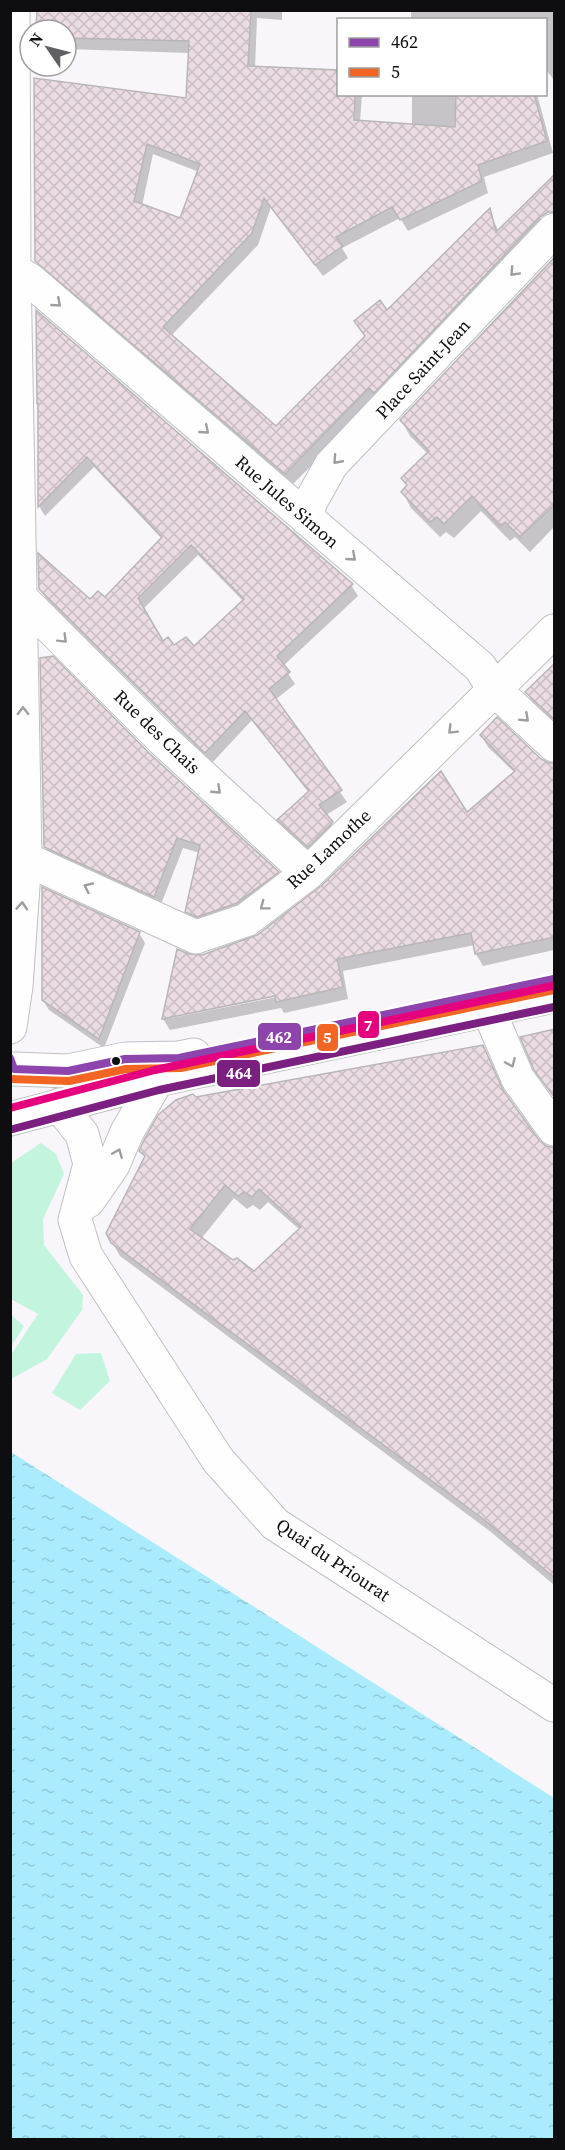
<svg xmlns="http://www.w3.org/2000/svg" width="565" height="2150" font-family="'Source Serif 4',serif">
	<defs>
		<pattern id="water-ripples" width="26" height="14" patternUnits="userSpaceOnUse" patternTransform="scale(1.5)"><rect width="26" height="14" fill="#aaecfd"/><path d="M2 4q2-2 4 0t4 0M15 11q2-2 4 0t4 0" fill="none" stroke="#91c9d8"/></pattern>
		<pattern id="building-cross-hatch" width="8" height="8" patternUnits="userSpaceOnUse" patternTransform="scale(1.5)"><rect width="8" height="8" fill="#ebdce3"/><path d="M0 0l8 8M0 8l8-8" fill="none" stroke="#c8bcc2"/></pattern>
	</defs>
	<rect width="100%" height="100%" fill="#f8f6fb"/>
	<path fill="#c2f4de" d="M 41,1143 L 56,1154 L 64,1174 L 43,1219 L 44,1245 L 83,1295 L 82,1310 L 47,1359 L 11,1379 L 11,1355 L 38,1314 L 11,1299 L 11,1163 Z
		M 11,1315 L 24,1326 L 11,1347 Z
		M 101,1353 L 110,1381 L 80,1410 L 52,1393 L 76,1354 Z"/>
	<path fill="url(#water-ripples)" d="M 11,1452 L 554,1798 L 554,2139 L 11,2139 Z"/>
	<path fill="#0003" fill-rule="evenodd" d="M 39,10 L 282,10 L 282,20 L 257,18 L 255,68 L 338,94 L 362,94 L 360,122 L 412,126 L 412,94 L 537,94 L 553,153 L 484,177 L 488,193 L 408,231 L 400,218 L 342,248 L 348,258 L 323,276 L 271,207 L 258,245 L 171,336 L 276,428 L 366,337 L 356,322 L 387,313 L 489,211 L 499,232 L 526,205 L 540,218 L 546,230 L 292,485 L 43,273 L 36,261 L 187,100 L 190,53 L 66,49 L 66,30 L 38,30 ZM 153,154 L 199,172 L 181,220 L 142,206 Z
		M 411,10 L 554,10 L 554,80 L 546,70 L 546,20 L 411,20 Z
		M 554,259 L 554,527 L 530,552 L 515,537 L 510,541 L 481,511 L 454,538 L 446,532 L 440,537 L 411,508 L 403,493 L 407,487 L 403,479 L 428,454 L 410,436 L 401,420 Z
		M 36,312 L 351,585 L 358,596 L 283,666 L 295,684 L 275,700 L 347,802 L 326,815 L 338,834 L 314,857 L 286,831 L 279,820 L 309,793 L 252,720 L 212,763 L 47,600 L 40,589 L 90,601 L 105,599 L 162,539 L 94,467 L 45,516 L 39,506 ZM 198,555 L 244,602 L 194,648 L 174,647 L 163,643 L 143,609 Z
		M 554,666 L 554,724 L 533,704 L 527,692 Z
		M 481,735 L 549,765 L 554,765 L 554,950 L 483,966 L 476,954 L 475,945 L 343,971 L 348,999 L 284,1013 L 281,1008 L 170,1030 L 163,1019 L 189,956 L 202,956 L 258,936 L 467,814 L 515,773 L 488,747 ZM 282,993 L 282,996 L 171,1018 L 171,1015 Z
		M 149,755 L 278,873 L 284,883 L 243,914 L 193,922 L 187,911 L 200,853 L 183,848 L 160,907 L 51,857 L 45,846 Z
		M 139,933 L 145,943 L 104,1048 L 49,1010 L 43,1000 Z
		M 482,1046 L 507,1098 L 538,1141 L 546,1148 L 554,1149 L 554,1585 L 491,1532 L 120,1256 L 112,1242 L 146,1159 L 141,1151 L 196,1098 ZM 234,1198 L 247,1209 L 253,1205 L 260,1210 L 268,1202 L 300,1230 L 254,1273 L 233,1262 L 201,1239 Z"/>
	<path fill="url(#building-cross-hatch)" stroke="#b9b6b8" stroke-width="1.5" fill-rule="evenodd" d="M 37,10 L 251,10 L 248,66 L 339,70 L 339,94 L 355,94 L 354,120 L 455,127 L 456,94 L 534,94 L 547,141 L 478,165 L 482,181 L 400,220 L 392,207 L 336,237 L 343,246 L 315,265 L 264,198 L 252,233 L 163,327 L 276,426 L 365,336 L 354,321 L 380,300 L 387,310 L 490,208 L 496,232 L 555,174 L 555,212 L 548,212 L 540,217 L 374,393 L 369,388 L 285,474 L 35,261 L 34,78 L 186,98 L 189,41 L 66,38 L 66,30 L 36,30 ZM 147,144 L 200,164 L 180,218 L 134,201 Z
		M 555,257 L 555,504 L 520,537 L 505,522 L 500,526 L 472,496 L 444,524 L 437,517 L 430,522 L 401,492 L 407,485 L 401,478 L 429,451 L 400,420 Z
		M 36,310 L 353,584 L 277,656 L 290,672 L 269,689 L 342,790 L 319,805 L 333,822 L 308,847 L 277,820 L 309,791 L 245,711 L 205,753 L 39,589 L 38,553 L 90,599 L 98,591 L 105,597 L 162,537 L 87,457 L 38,507 L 38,402 L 37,404 ZM 191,545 L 244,599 L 194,646 L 186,637 L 174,645 L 168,637 L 163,641 L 138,598 Z
		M 53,656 L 150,754 L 279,872 L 237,903 L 197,917 L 185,912 L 200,845 L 177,838 L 154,897 L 44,847 L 40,658 Z
		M 555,663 L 555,720 L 525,692 Z
		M 497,717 L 541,759 L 549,763 L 555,763 L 555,937 L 475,954 L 471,933 L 337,959 L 343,987 L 276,1002 L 275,996 L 162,1019 L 177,949 L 189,954 L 202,955 L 257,935 L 321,886 L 441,771 L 467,812 L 515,771 L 480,735 Z
		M 42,887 L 140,932 L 99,1039 L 42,1000 Z
		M 555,1029 L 555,1098 L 534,1070 L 520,1037 Z
		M 483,1045 L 503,1090 L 539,1140 L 546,1146 L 555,1148 L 555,1578 L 482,1518 L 111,1243 L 106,1233 L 145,1156 L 139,1151 L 144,1140 L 158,1115 L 176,1100 L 193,1094 L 196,1097 ZM 225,1185 L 238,1196 L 244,1192 L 252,1197 L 259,1189 L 301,1227 L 254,1271 L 237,1258 L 233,1260 L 190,1229 Z"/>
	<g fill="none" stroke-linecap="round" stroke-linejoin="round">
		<defs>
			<path id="minor" d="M 10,268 L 30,280 L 480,667 L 494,689 L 554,745
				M 307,519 L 310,503 L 331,465 L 554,230
				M 13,590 L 163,740 L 308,873
				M 10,852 L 196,937 L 246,920 L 308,873 L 554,631
				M 488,1009 L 518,1079 L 554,1129
				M 10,1027 L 16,986 L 25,858 L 14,270 L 13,10
				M 59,1105 L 82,1134 L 90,1164 L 75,1220 L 86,1256 L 218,1460 L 275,1524 L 554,1705
				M 88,1201 L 113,1165 L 127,1132 L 157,1080"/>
			<path id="major" d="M 14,1069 L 68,1071 L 125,1059 L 179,1058 L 194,1055
				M 10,1119 L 157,1080 L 554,996"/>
		</defs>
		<use href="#minor" stroke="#c0c0c3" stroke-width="35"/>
		<use href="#major" stroke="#c0c0c3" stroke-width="35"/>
		<use href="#minor" stroke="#fefefe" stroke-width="33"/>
		<use href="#major" stroke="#fefefe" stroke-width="33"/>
		<defs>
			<path id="bus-1" d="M 10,1058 L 14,1069 L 68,1071 L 125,1059 L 179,1058 L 554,979"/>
			<path id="bus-2" d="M 10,1079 L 69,1081 L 126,1069 L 181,1068 L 554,990"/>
			<path id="bus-3" d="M 13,1129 L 159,1090 L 554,1007"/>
			<path id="bus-4" d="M 10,1108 L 155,1070 L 552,986"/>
		</defs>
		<use href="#bus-1" stroke="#fff" stroke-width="12"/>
		<use href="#bus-2" stroke="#fff" stroke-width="12"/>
		<use href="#bus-3" stroke="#fff" stroke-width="12"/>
		<use href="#bus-4" stroke="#fff" stroke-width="12"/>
		<use href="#bus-1" stroke="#8e44ad" stroke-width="8"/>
		<use href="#bus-2" stroke="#f26522" stroke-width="8"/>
		<use href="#bus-3" stroke="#7b2080" stroke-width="8"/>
		<use href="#bus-4" stroke="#e5007d" stroke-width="8"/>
	</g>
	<defs><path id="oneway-chevron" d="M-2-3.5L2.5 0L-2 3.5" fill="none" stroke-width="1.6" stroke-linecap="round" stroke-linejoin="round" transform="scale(1.5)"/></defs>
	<g stroke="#9e9e9f">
		<use href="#oneway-chevron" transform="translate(514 272) rotate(133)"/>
		<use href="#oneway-chevron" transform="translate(57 303) rotate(41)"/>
		<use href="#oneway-chevron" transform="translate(205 430) rotate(41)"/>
		<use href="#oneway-chevron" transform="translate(337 460) rotate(132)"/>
		<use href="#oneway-chevron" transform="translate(352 557) rotate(41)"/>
		<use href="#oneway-chevron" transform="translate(63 639) rotate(45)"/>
		<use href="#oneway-chevron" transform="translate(23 711) rotate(-91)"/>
		<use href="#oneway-chevron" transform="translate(525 718) rotate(43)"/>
		<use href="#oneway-chevron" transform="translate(452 730) rotate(135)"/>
		<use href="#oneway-chevron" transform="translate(217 790) rotate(43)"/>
		<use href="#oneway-chevron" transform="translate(88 887) rotate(-155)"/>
		<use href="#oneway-chevron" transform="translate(22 906) rotate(-86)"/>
		<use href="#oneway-chevron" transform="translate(264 906) rotate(143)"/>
		<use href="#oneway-chevron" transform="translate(511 1063) rotate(67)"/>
		<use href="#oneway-chevron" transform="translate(118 1153) rotate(-67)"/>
	</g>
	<circle fill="#0e0d10" stroke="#fff" stroke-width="2" cx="116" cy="1061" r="5"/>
	<g text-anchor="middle" stroke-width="6" stroke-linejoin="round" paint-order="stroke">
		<g font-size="18" fill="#0e0d10" stroke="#fff">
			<text transform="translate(423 369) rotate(-47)" y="6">Place Saint-Jean</text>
			<text transform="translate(287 502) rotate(41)" y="6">Rue Jules Simon</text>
			<text transform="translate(157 732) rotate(44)" y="6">Rue des Chais</text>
			<text transform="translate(329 849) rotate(-43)" y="6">Rue Lamothe</text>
			<text transform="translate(333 1560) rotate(34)" y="6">Quai du Priourat</text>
		</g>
	</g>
	<g stroke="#fff" stroke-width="2">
		<rect x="357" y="1010" width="23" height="29" rx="6" fill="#e5007d"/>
		<rect x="257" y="1022" width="45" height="29" rx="6" fill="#8e44ad"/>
		<rect x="316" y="1023" width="23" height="29" rx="6" fill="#f26522"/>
		<rect x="216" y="1059" width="45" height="29" rx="6" fill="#7b2080"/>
	</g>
	<g font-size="16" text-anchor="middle" font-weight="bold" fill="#fff">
		<text x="368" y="1031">7</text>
		<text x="279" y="1043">462</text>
		<text x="327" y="1043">5</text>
		<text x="239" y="1079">464</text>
	</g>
	<rect width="565" height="2150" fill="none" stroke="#0e0d10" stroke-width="24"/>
	<rect x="337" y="18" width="210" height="78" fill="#ffffff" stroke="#9f9e9f" stroke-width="1.5"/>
	<rect x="349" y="38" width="30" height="9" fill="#8e44ad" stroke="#9f9e9f" stroke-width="1.5"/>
	<text x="391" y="48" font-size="18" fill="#0e0d10">462</text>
	<rect x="349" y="68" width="30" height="9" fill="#f26522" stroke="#9f9e9f" stroke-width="1.5"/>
	<text x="391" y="78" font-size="18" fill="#0e0d10">5</text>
	<g transform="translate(48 48) rotate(305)"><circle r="28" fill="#ffffff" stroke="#9f9e9f" stroke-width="1.5"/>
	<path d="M0-4.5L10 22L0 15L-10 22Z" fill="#605f62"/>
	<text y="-9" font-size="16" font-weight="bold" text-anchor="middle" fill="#0e0d10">N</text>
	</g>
</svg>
